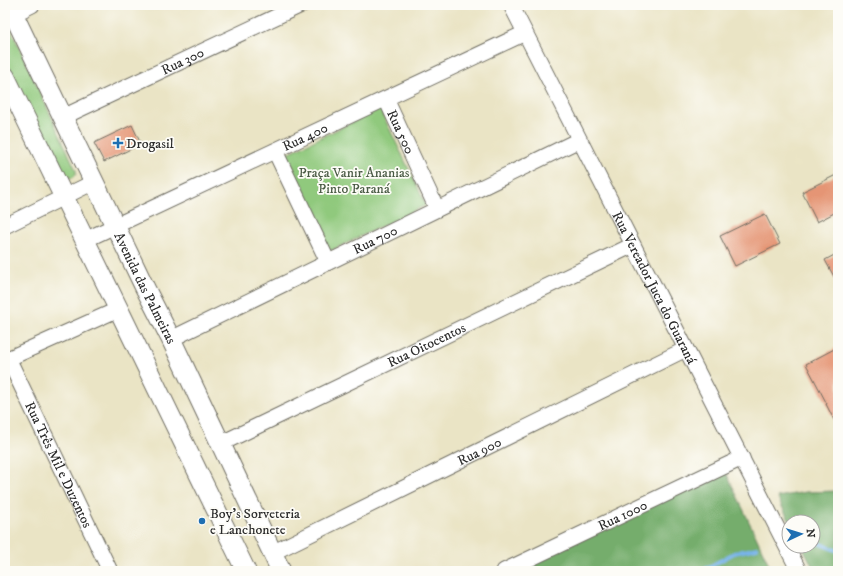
<svg xmlns="http://www.w3.org/2000/svg" width="843" height="576" font-family="'IM FELL DW Pica',serif">
	<rect width="100%" height="100%" fill="#fdfcf7"/>
	<filter id="ink" filterUnits="userSpaceOnUse"><feTurbulence type="fractalNoise" baseFrequency=".025" numOctaves="2"/><feDisplacementMap in="SourceGraphic" scale="8" xChannelSelector="R" yChannelSelector="G"/><feConvolveMatrix kernelMatrix="1 2 1 2 8 2 1 2 1" color-interpolation-filters="sRGB"/></filter>
	<filter id="wash" filterUnits="userSpaceOnUse"><feTurbulence type="fractalNoise" baseFrequency=".012" numOctaves="4" result="noise"/><feDisplacementMap in="SourceGraphic" scale="16" xChannelSelector="R" yChannelSelector="G"/><feGaussianBlur stdDeviation="0.9" result="paint"/><feColorMatrix in="noise" values="0 0 0 0 0 0 0 0 0 0 0 0 0 0 0 0 0 1.4 0 .05"/><feComposite in="paint" operator="in"/></filter>
	<g filter="url(#wash)">
		<rect width="100%" height="100%" fill="#eae4c5"/>
		<path fill="#90c97d" stroke="#5e7a54" d="M 5,17 L 76,170 L 76,175 L 72,178 L 66,177 L 54,160 L 44,149 L 5,63 Z
			M 380,109 L 426,205 L 328,252 L 282,156 Z"/>
		<path fill="#74ad6c" stroke="#506c4c" d="M 725,470 L 772,571 L 513,571 Z
			M 838,491 L 838,571 L 815,571 L 802,546 L 813,546 L 813,522 L 790,522 L 777,497 L 806,492 Z"/>
		<g fill="none" stroke-linecap="round" stroke-linejoin="round">
			<path stroke="#78b4ea" stroke-width="4" d="M 813,541 L 838,551
				M 702,571 L 734,553 L 757,548"/>
		</g>
		<g id="blocks">
			<path fill="#e59574" d="M 132,125 L 141,144 L 104,162 L 94,143 Z
				M 838,174 L 838,211 L 817,222 L 802,192 Z
				M 765,214 L 780,244 L 735,266 L 720,236 Z
				M 838,253 L 838,284 L 825,260 Z
				M 838,347 L 838,428 L 826,404 L 827,404 L 806,364 Z"/>
		</g>
	</g>
	<g filter="url(#ink)">
		<use href="#blocks" fill-opacity="0" stroke="#6e6c61" stroke-width="1"/>
		<g fill="none" stroke-linecap="round" stroke-linejoin="round">
			<defs>
				<g id="minor">
					<path id="s1" d="M 511,5 L 799,571"/>
					<path d="M 14,14 L 32,5"/>
					<path id="s2" d="M 386,99 L 437,209"/>
					<path id="s3" d="M 63,117 L 301,5"/>
					<path d="M 275,151 L 328,262"/>
					<path d="M 5,226 L 94,182"/>
					<path id="s4" d="M 85,240 L 525,33"/>
					<path id="s5" d="M 171,339 L 579,140"/>
					<path id="s6" d="M 8,358 L 110,571"/>
					<path d="M 5,360 L 119,309"/>
					<path id="s7" d="M 220,444 L 633,245"/>
					<path id="s8" d="M 272,553 L 686,349"/>
					<path id="s9" d="M 504,571 L 742,458"/>
				</g>
				<g id="tertiary">
					<path id="s10" d="M 9,5 L 145,288 L 171,339 L 281,571"/>
					<path d="M 5,76 L 246,571"/>
				</g>
			</defs>
			<use href="#minor" stroke="#6e6c61" stroke-width="17"/>
			<use href="#tertiary" stroke="#6e6c61" stroke-width="21"/>
			<use href="#minor" stroke="#fff" stroke-width="15"/>
			<use href="#tertiary" stroke="#fff" stroke-width="19"/>
		</g>
	</g>
	<g fill="#1f6fb2" stroke="#fdfcf7" stroke-width="1.5">
		<path d="M116 137h4v4h4v4h-4v4h-4v-4h-4v-4h4z"/>
		<circle cx="202" cy="521" r="4"/>
	</g>
	<g text-anchor="middle" stroke-width="3.5" stroke-linejoin="round" paint-order="stroke">
		<g font-size="14" fill="#2b2b2b" stroke="#fdfcf7">
			<text dy="5" stroke="none"><textPath href="#s3" startOffset="132">Rua 300</textPath></text>
			<text dy="5" stroke="none"><textPath href="#s2" startOffset="36">Rua 500</textPath></text>
			<text dy="5" stroke="none"><textPath href="#s4" startOffset="243">Rua 400</textPath></text>
			<text dy="5" stroke="none"><textPath href="#s5" startOffset="227">Rua 700</textPath></text>
			<text dy="5" stroke="none"><textPath href="#s10" startOffset="314">Avenida das Palmeiras</textPath></text>
			<text dy="5" stroke="none"><textPath href="#s1" startOffset="317">Rua Vereador Juca do Guaraná</textPath></text>
			<text dy="5" stroke="none"><textPath href="#s7" startOffset="229">Rua Oitocentos</textPath></text>
			<text dy="5" stroke="none"><textPath href="#s8" startOffset="231">Rua 900</textPath></text>
			<text dy="5" stroke="none"><textPath href="#s6" startOffset="118">Rua Três Mil e Duzentos</textPath></text>
			<text dy="5" stroke="none"><textPath href="#s9" startOffset="131">Rua 1000</textPath></text>
		</g>
		<g font-size="14" fill="#2b2b2b" stroke="#fdfcf7" text-anchor="start">
			<text x="126" y="148">Drogasil</text>
			<text x="210" y="518">Boy's Sorveteria<tspan x="210" dy="16">e Lanchonete</tspan></text>
		</g>
		<g font-size="14" fill="#495a44" stroke="#fdfcf7">
			<text x="354" y="177">Praça Vanir Ananias<tspan x="354" dy="16">Pinto Paraná</tspan></text>
		</g>
	</g>
	<rect width="843" height="576" fill="none" stroke="#fdfcf7" stroke-width="20"/>
	<g transform="translate(801 534) rotate(86)"><circle r="19" fill="#fdfcf7" stroke="#a9a8a5"/>
	<path d="M0-3L7 15L0 10L-7 15Z" fill="#1f6fb2"/>
	<text y="-6" font-size="11" font-weight="bold" text-anchor="middle" fill="#2b2b2b">N</text>
	</g>
</svg>
